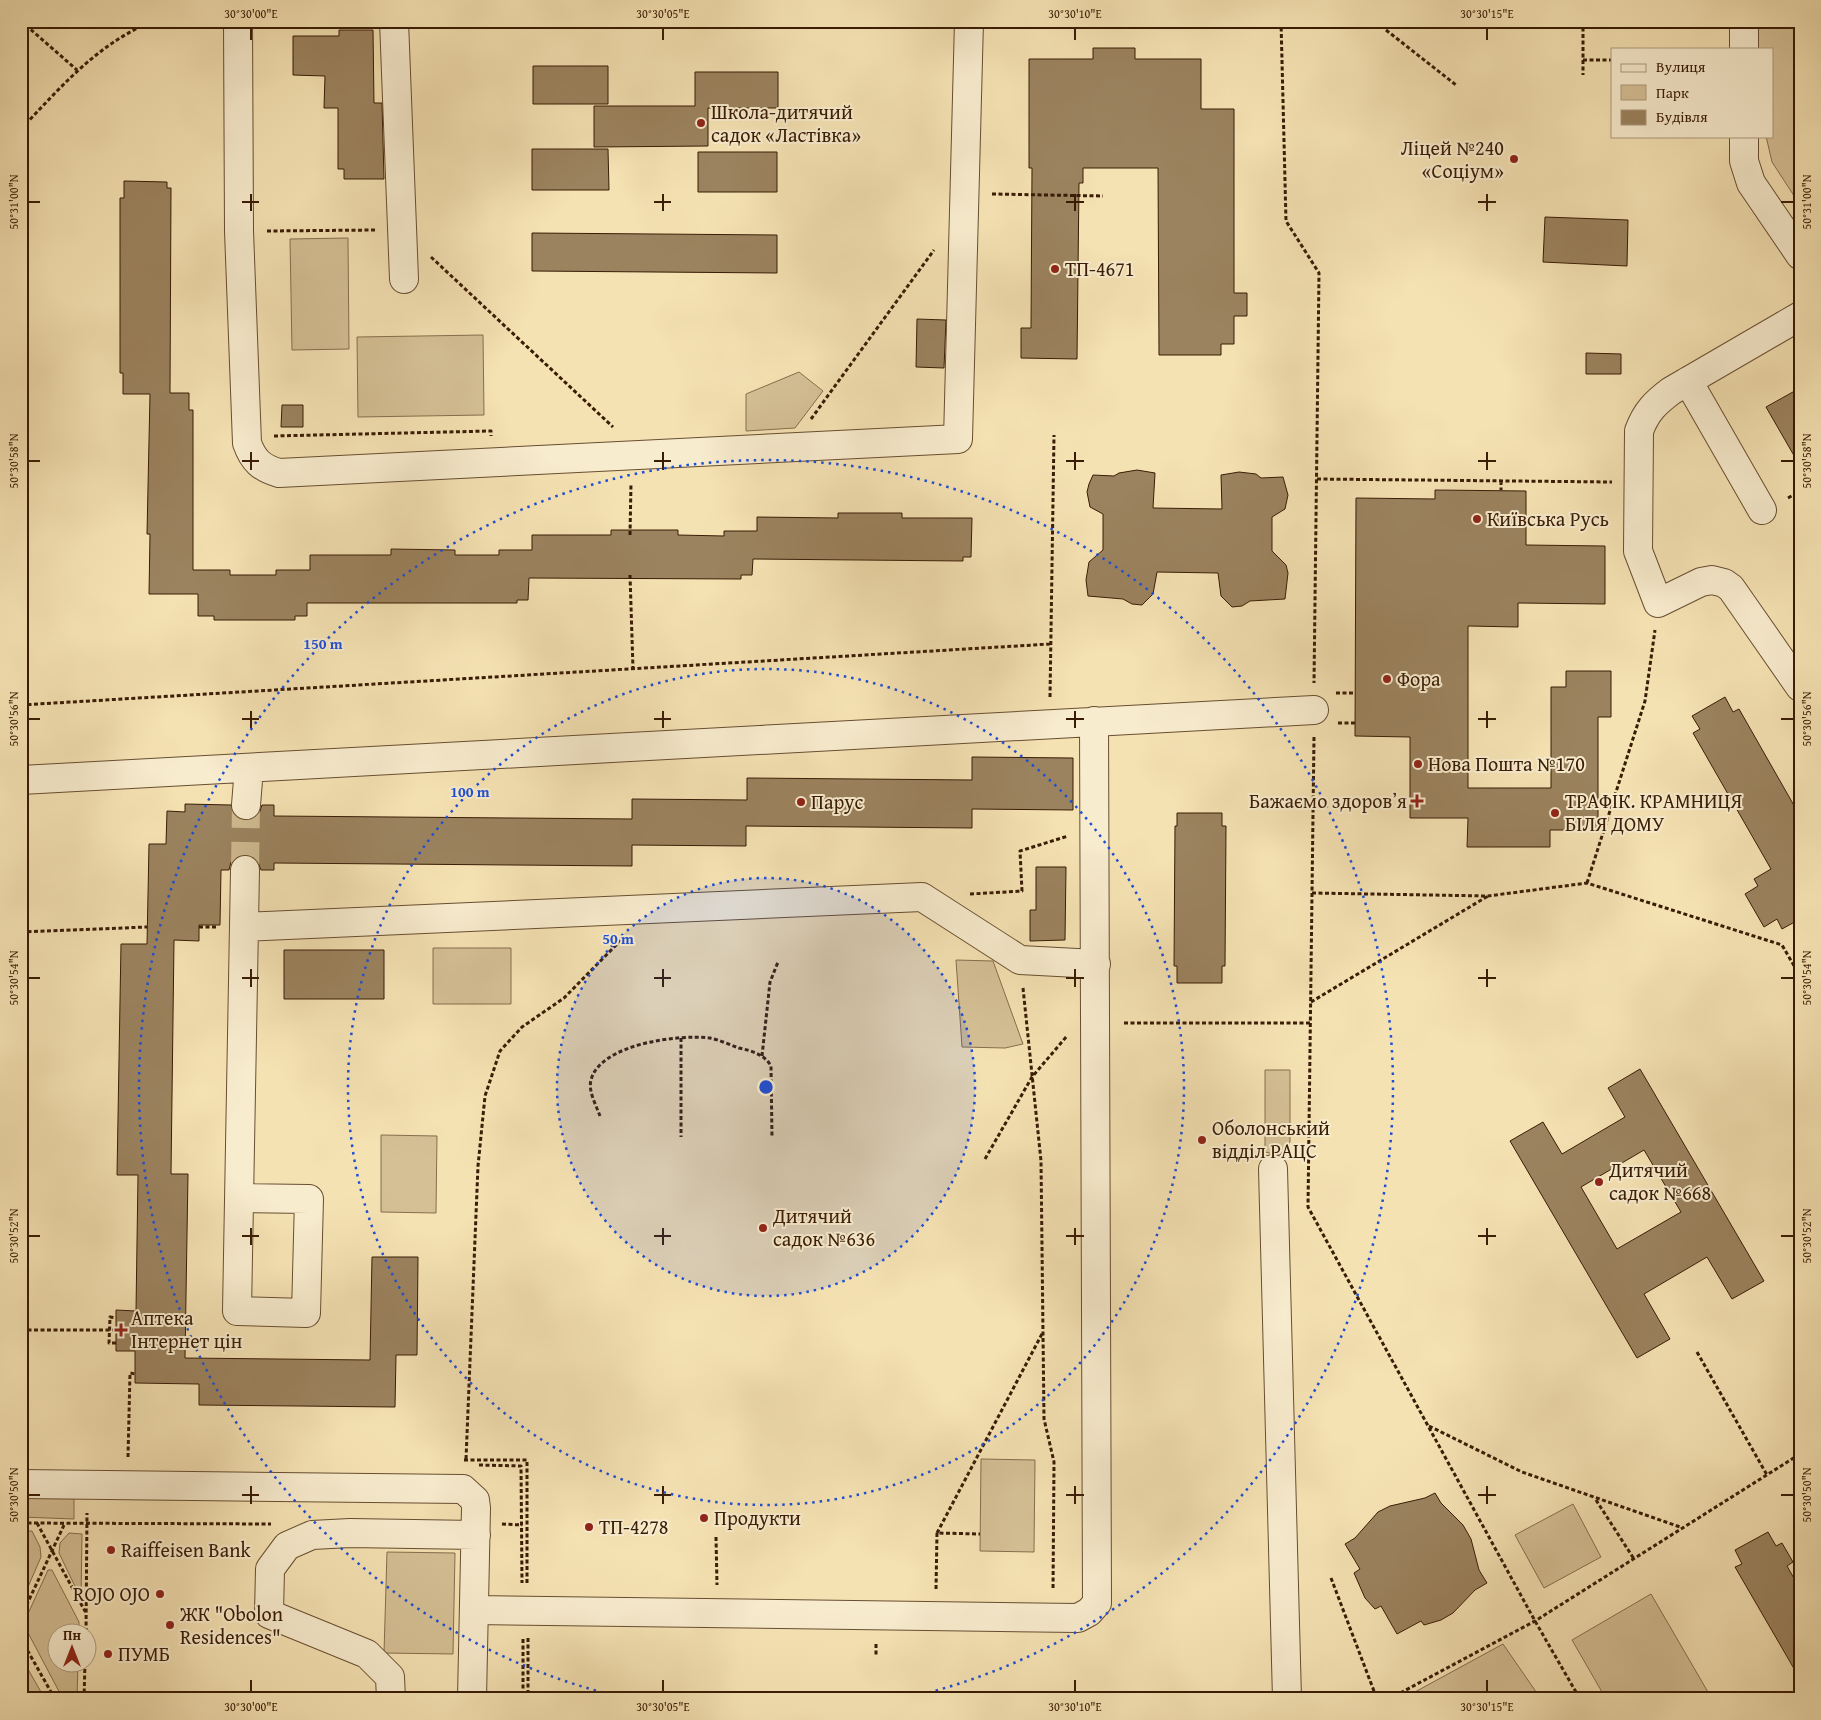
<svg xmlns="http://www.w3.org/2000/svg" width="1821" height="1720" font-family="'Gentium Book Plus',serif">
	<rect width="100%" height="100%" fill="#f5e2b3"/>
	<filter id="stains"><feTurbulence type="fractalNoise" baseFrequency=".004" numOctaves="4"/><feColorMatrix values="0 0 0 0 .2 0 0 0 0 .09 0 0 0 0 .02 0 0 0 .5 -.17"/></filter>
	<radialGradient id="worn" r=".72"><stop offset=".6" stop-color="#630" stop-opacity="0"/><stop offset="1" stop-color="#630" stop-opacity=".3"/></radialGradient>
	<path fill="#d5c095" stroke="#876e4d" d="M 1757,21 L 1800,21 L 1800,205 L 1772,162 L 1766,136 L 1772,136 L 1772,49 L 1757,49 Z
		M 348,238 L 349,349 L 292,350 L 290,239 Z
		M 483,335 L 484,415 L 358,417 L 357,337 Z
		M 799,372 L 823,391 L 795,428 L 746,431 L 746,394 Z
		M 433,948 L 511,948 L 511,1004 L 433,1004 Z
		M 956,960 L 993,961 L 1023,1044 L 1005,1048 L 962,1047 Z
		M 1265,1070 L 1290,1070 L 1290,1142 L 1280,1155 L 1265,1152 Z
		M 381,1135 L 437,1136 L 436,1213 L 381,1212 Z
		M 981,1459 L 1035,1460 L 1034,1552 L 980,1551 Z
		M 21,1494 L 74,1495 L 74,1519 L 21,1517 Z
		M 1573,1504 L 1601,1557 L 1544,1588 L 1515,1535 Z
		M 21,1531 L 32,1531 L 40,1547 L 41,1557 L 21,1603 Z
		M 69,1533 L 82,1534 L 81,1599 L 59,1553 L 60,1543 Z
		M 387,1552 L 455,1553 L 453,1654 L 384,1653 Z
		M 48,1570 L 52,1570 L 79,1622 L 79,1632 L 58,1632 L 58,1662 L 78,1663 L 77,1699 L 63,1699 L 26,1629 L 26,1618 Z
		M 1651,1594 L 1712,1699 L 1606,1699 L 1572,1640 Z
		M 1503,1644 L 1541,1699 L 1402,1699 Z
		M 21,1657 L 45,1699 L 21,1699 Z"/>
	<path fill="#9b835f" stroke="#391c05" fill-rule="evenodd" d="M 339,30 L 373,30 L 374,103 L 382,103 L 384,179 L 344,179 L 344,169 L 338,169 L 338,108 L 324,108 L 325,76 L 293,75 L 293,36 L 339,36 Z
		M 1093,48 L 1135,48 L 1135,59 L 1201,59 L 1201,109 L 1234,109 L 1234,293 L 1247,293 L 1247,316 L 1234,316 L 1234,344 L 1221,344 L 1221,355 L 1159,355 L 1158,168 L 1083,168 L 1083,183 L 1079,183 L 1077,359 L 1021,358 L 1021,328 L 1031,328 L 1032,168 L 1029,168 L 1029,59 L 1093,59 Z
		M 533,66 L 608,66 L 608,104 L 533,104 Z
		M 695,72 L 778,72 L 778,108 L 708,108 L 708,146 L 594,147 L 594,106 L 695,106 Z
		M 532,149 L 608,149 L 609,190 L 532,190 Z
		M 698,152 L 777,152 L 777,192 L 698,192 Z
		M 124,181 L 167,182 L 167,188 L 171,188 L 170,393 L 189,393 L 189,410 L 193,410 L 193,570 L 230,570 L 230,575 L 276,575 L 276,570 L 310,570 L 310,555 L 391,555 L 391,549 L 455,550 L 455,555 L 499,555 L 499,550 L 532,550 L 532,535 L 611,535 L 611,530 L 678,530 L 678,535 L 724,536 L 724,531 L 757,531 L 757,517 L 838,518 L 838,513 L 902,513 L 902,518 L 972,518 L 971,557 L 963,557 L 963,561 L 753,559 L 752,575 L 741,575 L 741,579 L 529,578 L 528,600 L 517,600 L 517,603 L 307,603 L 307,616 L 295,616 L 295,620 L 214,620 L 214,616 L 198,616 L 198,594 L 149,594 L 150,534 L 147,534 L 150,394 L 123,394 L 123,373 L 120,373 L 120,198 L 124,198 Z
		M 1545,217 L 1628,220 L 1627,266 L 1543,262 Z
		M 532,233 L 777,235 L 777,273 L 532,271 Z
		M 917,319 L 946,320 L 944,368 L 916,367 Z
		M 1586,353 L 1621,354 L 1621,374 L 1586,374 Z
		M 1800,388 L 1800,466 L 1766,407 Z
		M 282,405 L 303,405 L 303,427 L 281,427 Z
		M 1137,470 L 1155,473 L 1153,508 L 1222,509 L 1221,475 L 1239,472 L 1256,474 L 1261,478 L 1283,477 L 1288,495 L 1285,509 L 1272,517 L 1272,551 L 1286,565 L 1288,573 L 1285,599 L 1250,601 L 1242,606 L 1232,607 L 1221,596 L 1218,573 L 1157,572 L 1153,594 L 1142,605 L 1132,604 L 1123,599 L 1088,596 L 1086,580 L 1089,562 L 1103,550 L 1103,514 L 1090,507 L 1087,492 L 1089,484 L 1093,475 L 1114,476 L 1119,473 Z
		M 1435,490 L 1526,491 L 1526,545 L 1605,546 L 1605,604 L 1518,603 L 1518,627 L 1468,626 L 1468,788 L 1551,788 L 1551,687 L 1566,687 L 1566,671 L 1611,671 L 1611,717 L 1598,717 L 1598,830 L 1550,830 L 1550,847 L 1467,847 L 1468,818 L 1410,818 L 1410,737 L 1355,736 L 1356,498 L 1435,499 Z
		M 1725,697 L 1733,712 L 1739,709 L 1800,816 L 1800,919 L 1782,929 L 1777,919 L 1764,927 L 1745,894 L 1758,886 L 1754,879 L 1771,869 L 1693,733 L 1700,729 L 1692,716 Z
		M 972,757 L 1073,758 L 1073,810 L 972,809 L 972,828 L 746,826 L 746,846 L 632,845 L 632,866 L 274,863 L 274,870 L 261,870 L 258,862 L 253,856 L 245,854 L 237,857 L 231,862 L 229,870 L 221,870 L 220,925 L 199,925 L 199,941 L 174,940 L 171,1174 L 188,1174 L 185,1358 L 370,1360 L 372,1257 L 418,1257 L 417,1355 L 396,1355 L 395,1407 L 199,1405 L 199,1384 L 135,1383 L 135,1351 L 116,1351 L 116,1310 L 136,1311 L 138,1175 L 117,1175 L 121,944 L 147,944 L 149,844 L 166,844 L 167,811 L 185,812 L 185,804 L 231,805 L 237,818 L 245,821 L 252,819 L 259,814 L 262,805 L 274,805 L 274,816 L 632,819 L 632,799 L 747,800 L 747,778 L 972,780 Z
		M 1177,813 L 1222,813 L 1222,826 L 1226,826 L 1225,966 L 1222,966 L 1222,983 L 1177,983 L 1177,966 L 1174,966 L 1175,826 L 1177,826 Z
		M 1036,867 L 1066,867 L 1065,940 L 1030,941 L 1030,910 L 1036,910 Z
		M 284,950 L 384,950 L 384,999 L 284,999 Z
		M 1640,1069 L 1764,1281 L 1732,1299 L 1707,1257 L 1644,1294 L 1670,1339 L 1637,1358 L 1510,1141 L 1543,1122 L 1562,1154 L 1625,1117 L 1608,1088 ZM 1644,1150 L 1681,1212 L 1617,1249 L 1581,1187 Z
		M 1435,1493 L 1441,1503 L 1463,1525 L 1471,1539 L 1479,1570 L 1487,1583 L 1475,1590 L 1453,1613 L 1441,1620 L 1424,1625 L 1421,1621 L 1397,1634 L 1381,1606 L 1375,1609 L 1365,1598 L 1354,1573 L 1360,1569 L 1345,1544 L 1355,1538 L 1378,1512 L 1390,1506 L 1425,1498 Z
		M 1768,1532 L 1776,1546 L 1782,1543 L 1793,1562 L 1787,1566 L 1800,1589 L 1800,1679 L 1735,1567 L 1742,1564 L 1735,1550 Z"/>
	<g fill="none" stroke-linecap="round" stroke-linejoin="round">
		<path stroke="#cfba90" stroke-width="28" stroke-dasharray="28 14" stroke-linecap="butt" d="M 245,870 L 246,805"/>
		<defs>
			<path id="minor" d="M 238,21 L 239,231 L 247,443 C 253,460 261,468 279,473 L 958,439 L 969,21
				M 394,21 L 404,279
				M 1744,49 L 1744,21
				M 1744,136 L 1744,161 L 1751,183 L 1800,255
				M 1800,316 L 1671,391 C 1655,403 1646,412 1639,431 L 1638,551 L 1658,603 L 1701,582 L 1712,580 L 1724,583 L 1731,588 L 1800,687
				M 1688,381 L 1762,510
				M 21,780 L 1314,710
				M 246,805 L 249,768
				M 244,927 L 922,897 L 1020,960 L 1096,964
				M 1273,1169 L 1287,1699
				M 240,1198 L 309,1199 L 306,1313 L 237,1311 L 245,870
				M 21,1484 L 463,1489 L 475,1500 L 476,1508 L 472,1699
				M 474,1610 L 1078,1618 L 1089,1612 L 1097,1603 L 1094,721
				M 391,1699 L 390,1677 L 367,1654 L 269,1614 L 270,1569 L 287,1546 L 312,1535 L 350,1533 L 476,1535"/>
		</defs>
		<use href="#minor" stroke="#684e30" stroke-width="30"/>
		<path stroke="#391c05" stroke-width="3" stroke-dasharray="4 2.5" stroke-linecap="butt" d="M 21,21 L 77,70
			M 1281,21 L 1286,221 L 1319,273 L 1314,683
			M 1583,21 L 1583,75
			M 997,24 L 1281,25
			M 1386,30 L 1456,85
			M 1583,60 L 1612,60
			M 21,129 C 61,87 97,44 153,21
			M 992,194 L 1103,196
			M 267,231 L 376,230
			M 431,257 L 613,427
			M 811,419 L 934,250
			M 274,436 L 491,431 L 491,436
			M 1317,479 L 1612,482
			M 1501,481 L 1501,490
			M 1788,498 L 1795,494 L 1800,502
			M 630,535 L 631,483
			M 630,575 L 633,669
			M 1336,693 L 1355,693
			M 1050,697 L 1054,435
			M 21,705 L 1050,644
			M 1338,723 L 1355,723
			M 1314,737 L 1308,1207 L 1535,1621 L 1580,1699
			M 1587,883 L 1645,701 L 1655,630
			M 1312,893 L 1488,896 L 1587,883 L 1782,945 L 1800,976
			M 970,894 L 1022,891 L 1020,851 L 1068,836
			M 199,927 L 216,927
			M 21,932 L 147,927
			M 1023,988 L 1041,1161 L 1044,1419 L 1054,1462 L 1053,1590
			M 1311,1002 L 1488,896
			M 1124,1023 L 1310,1023
			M 681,1038 L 681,1137
			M 762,1056 L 770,982 L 778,962
			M 600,1116 C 596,1105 588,1091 591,1080 C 600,1044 679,1034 710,1038 C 720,1040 730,1045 739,1048 C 752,1051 764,1054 771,1066 L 772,1137
			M 985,1159 L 1032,1077 L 1067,1036
			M 21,1330 L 116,1330
			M 116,1343 L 109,1343 L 110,1317 L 116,1318
			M 1697,1352 L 1767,1475
			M 1429,1426 L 1522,1472 L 1683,1528
			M 128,1457 L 130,1373 L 135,1374
			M 466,1459 L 478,1166 L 485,1096 L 500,1051 L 522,1027 L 564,998 L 623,938
			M 464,1460 L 527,1460 L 527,1584
			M 479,1465 L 521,1466 L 522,1583
			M 1596,1500 L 1634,1559
			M 21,1523 L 271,1524
			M 37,1523 L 86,1613
			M 502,1524 L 522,1525
			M 937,1533 L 1043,1332
			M 716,1537 L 717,1585
			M 1331,1578 L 1377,1699
			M 936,1589 L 937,1533 L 980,1534
			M 21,1617 L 65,1523
			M 86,1632 L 87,1513
			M 528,1638 L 528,1699
			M 21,1639 L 55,1699
			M 523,1639 L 523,1699
			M 876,1644 L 876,1655
			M 84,1699 L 85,1662
			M 877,1699 L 877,1696
			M 1389,1699 L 1535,1621 L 1800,1454"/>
		<use href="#minor" stroke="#f8ecce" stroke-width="28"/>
	</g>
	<path fill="none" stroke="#391c05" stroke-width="2" d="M 251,28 L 251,40M 663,28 L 663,40M 1075,28 L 1075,40M 1487,28 L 1487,40M 251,194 L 251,211M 663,194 L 663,211M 1075,194 L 1075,211M 1487,194 L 1487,211M 28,202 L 40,202M 242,202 L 259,202M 654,202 L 671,202M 1066,202 L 1084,202M 1478,202 L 1496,202M 1781,202 L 1794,202M 251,452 L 251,470M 663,452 L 663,470M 1075,452 L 1075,470M 1487,452 L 1487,470M 28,461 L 40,461M 242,461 L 259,461M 654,461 L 671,461M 1066,461 L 1084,461M 1478,461 L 1496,461M 1781,461 L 1794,461M 251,711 L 251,728M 663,711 L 663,728M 1075,711 L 1075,728M 1487,711 L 1487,728M 28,719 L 40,719M 242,719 L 259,719M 654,719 L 671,719M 1066,719 L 1084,719M 1478,719 L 1496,719M 1781,719 L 1794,719M 251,969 L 251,987M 663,969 L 663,987M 1075,969 L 1075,987M 1487,969 L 1487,987M 28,978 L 40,978M 242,978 L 259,978M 654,978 L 671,978M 1066,978 L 1084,978M 1478,978 L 1496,978M 1781,978 L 1794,978M 251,1228 L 251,1245M 663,1228 L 663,1245M 1075,1228 L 1075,1245M 1487,1228 L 1487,1245M 28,1236 L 40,1236M 242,1236 L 259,1236M 654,1236 L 671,1236M 1066,1236 L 1084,1236M 1478,1236 L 1496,1236M 1781,1236 L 1794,1236M 251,1486 L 251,1504M 663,1486 L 663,1504M 1075,1486 L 1075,1504M 1487,1486 L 1487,1504M 28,1495 L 40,1495M 242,1495 L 259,1495M 654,1495 L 671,1495M 1066,1495 L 1084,1495M 1478,1495 L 1496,1495M 1781,1495 L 1794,1495M 251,1680 L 251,1692M 663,1680 L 663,1692M 1075,1680 L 1075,1692M 1487,1680 L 1487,1692"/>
	<circle cx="766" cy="1087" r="209" fill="#1d4ed8" fill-opacity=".12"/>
	<g fill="none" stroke="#1d4ed8" stroke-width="2.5" stroke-dasharray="2.5 5">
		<circle cx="766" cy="1087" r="209"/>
		<circle cx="766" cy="1087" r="418"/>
		<path d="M625 1698A627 627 0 1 1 907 1698"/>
	</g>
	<g fill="#8f2418" stroke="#f8ecce" stroke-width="2">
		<circle cx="701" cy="123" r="5"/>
		<circle cx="1514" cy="159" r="5"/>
		<circle cx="1055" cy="269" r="5"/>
		<circle cx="1477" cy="519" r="5"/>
		<circle cx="1387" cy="679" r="5"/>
		<circle cx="1418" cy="764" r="5"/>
		<path d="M1414.5 793.5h5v5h5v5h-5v5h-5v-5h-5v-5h5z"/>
		<circle cx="801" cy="802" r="5"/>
		<circle cx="1555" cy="813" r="5"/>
		<circle cx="1202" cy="1140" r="5"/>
		<circle cx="1599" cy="1182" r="5"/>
		<circle cx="763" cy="1228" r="5"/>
		<path d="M118.5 1322.5h5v5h5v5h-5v5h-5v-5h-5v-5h5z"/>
		<circle cx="704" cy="1518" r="5"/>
		<circle cx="589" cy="1527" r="5"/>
		<circle cx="111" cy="1550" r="5"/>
		<circle cx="160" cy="1594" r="5"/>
		<circle cx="170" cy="1625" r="5"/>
		<circle cx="108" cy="1654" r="5"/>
	</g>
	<g text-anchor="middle" stroke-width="4" stroke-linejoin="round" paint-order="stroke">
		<g font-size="20" fill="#391c05" stroke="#f8ecce" text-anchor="start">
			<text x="711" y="119">Школа-дитячий<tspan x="711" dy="23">садок «Ластівка»</tspan></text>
			<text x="1504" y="155" text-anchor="end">Ліцей №240<tspan x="1504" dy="23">«Соціум»</tspan></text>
			<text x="1065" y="276">ТП-4671</text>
			<text x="1487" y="526">Київська Русь</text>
			<text x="1397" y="686">Фора</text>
			<text x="1428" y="771">Нова Пошта №170</text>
			<text x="1407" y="808" text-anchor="end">Бажаємо здоровʼя</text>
			<text x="1565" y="808">ТРАФІК. КРАМНИЦЯ<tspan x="1565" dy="23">БІЛЯ ДОМУ</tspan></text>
			<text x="811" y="809">Парус</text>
			<text x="1212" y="1135">Оболонський<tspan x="1212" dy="23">відділ РАЦС</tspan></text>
			<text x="1609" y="1177">Дитячий<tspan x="1609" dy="23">садок №668</tspan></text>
			<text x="773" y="1223">Дитячий<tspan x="773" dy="23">садок №636</tspan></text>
			<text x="131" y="1325">Аптека<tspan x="131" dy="23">Інтернет цін</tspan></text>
			<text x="714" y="1525">Продукти</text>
			<text x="599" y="1534">ТП-4278</text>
			<text x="121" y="1557">Raiffeisen Bank</text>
			<text x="150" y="1601" text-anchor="end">ROJO OJO</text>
			<text x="180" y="1621">ЖК "Obolon<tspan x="180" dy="23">Residences"</tspan></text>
			<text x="118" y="1661">ПУМБ</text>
		</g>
	</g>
	<circle cx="766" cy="1087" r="8" fill="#1d4ed8" stroke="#f8ecce" stroke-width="2.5"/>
	<g font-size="15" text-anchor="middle" font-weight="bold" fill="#1d4ed8" stroke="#f8ecce" stroke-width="4" stroke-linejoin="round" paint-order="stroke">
		<text x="323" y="649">150 m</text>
		<text x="470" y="797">100 m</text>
		<text x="618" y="944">50 m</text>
	</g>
	<rect width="1821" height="1720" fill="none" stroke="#f5e2b3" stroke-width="55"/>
	<rect x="1611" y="48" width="162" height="90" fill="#f8ecce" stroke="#ac997e"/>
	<rect x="1621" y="64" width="25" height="8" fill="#f8ecce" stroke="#ac997e"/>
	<text x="1656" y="72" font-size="15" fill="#391c05">Вулиця</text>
	<rect x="1621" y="85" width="25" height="15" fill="#d5c095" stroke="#ac997e"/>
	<text x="1656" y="98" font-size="15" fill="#391c05">Парк</text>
	<rect x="1621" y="110" width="25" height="15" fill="#9b835f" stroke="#ac997e"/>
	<text x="1656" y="122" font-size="15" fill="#391c05">Будівля</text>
	<g transform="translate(72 1648)"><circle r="24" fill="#f8ecce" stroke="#ac997e"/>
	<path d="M0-4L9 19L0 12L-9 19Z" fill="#8f2418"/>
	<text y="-8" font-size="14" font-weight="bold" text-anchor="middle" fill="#391c05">Пн</text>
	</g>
	<rect x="28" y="28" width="1766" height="1664" fill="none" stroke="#391c05" stroke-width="2"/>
	<g font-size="12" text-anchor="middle" fill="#391c05">
		<text x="251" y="18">30°30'00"E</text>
		<text x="663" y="18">30°30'05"E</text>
		<text x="1075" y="18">30°30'10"E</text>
		<text x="1487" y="18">30°30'15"E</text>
		<text transform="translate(14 202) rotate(-90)" y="4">50°31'00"N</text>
		<text transform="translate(1807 202) rotate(-90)" y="4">50°31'00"N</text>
		<text transform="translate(14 461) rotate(-90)" y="4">50°30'58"N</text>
		<text transform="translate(1807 461) rotate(-90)" y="4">50°30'58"N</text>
		<text transform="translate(14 719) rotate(-90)" y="4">50°30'56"N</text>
		<text transform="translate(1807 719) rotate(-90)" y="4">50°30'56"N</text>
		<text transform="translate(14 978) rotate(-90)" y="4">50°30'54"N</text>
		<text transform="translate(1807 978) rotate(-90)" y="4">50°30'54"N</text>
		<text transform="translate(14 1236) rotate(-90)" y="4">50°30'52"N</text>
		<text transform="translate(1807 1236) rotate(-90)" y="4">50°30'52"N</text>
		<text transform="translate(14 1495) rotate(-90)" y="4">50°30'50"N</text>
		<text transform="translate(1807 1495) rotate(-90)" y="4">50°30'50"N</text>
		<text x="251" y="1711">30°30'00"E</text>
		<text x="663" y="1711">30°30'05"E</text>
		<text x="1075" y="1711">30°30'10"E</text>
		<text x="1487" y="1711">30°30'15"E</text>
	</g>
	<rect width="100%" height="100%" filter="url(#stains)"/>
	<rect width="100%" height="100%" fill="url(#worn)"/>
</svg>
